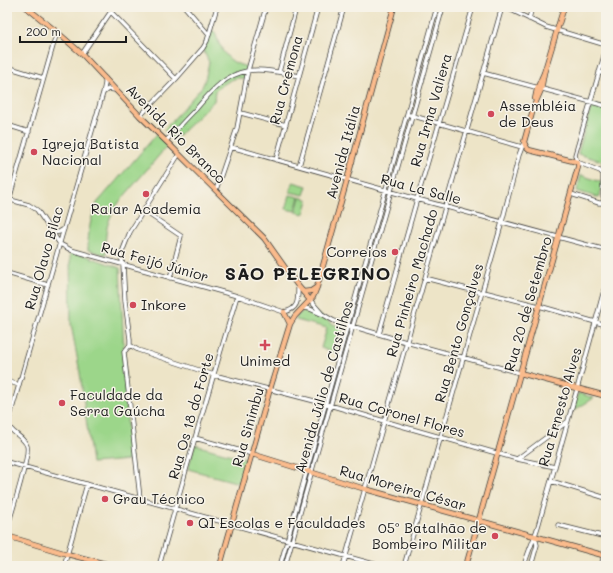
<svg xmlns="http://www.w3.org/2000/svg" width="613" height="573" font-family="Mali,sans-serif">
	<rect width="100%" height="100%" fill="#f7f3e8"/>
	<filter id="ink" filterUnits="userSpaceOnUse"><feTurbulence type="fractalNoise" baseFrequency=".025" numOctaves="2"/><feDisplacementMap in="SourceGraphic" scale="8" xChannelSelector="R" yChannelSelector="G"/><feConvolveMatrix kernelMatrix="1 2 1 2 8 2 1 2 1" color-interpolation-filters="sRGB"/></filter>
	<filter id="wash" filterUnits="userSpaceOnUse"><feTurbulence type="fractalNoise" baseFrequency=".012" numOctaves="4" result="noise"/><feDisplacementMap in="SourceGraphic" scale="16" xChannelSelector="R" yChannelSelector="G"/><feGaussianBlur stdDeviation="0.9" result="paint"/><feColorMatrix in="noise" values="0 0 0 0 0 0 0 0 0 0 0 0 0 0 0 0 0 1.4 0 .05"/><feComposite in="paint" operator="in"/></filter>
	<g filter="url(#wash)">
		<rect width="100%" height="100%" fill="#ede4c7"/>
		<path fill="#9cd68a" stroke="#5c7953" d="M 210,30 L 215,32 L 219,44 L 222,48 L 222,50 C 230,61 235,64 248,67 L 246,79 C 244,79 242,78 239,78 C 231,78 221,86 215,91 L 214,101 L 174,140 L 164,130 L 202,87 L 205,80 L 209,62 L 203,50 Z
			M 592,104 L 606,108 L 606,166 L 602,165 L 602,161 L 578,154 L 578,153 Z
			M 157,134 L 168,145 L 120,201 C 112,212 107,222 106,235 C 105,241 106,248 106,255 L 88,250 C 88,232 90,219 97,203 Z
			M 581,175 L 601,182 L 600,197 L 599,198 L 577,191 Z
			M 293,182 L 307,186 L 304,195 L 290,192 Z
			M 290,195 L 299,197 L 295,211 L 286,209 Z
			M 300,197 L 308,200 L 304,214 L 296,212 Z
			M 70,253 L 84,255 L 120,268 L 129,460 L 92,463 L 80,373 L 71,324 Z
			M 305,311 L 313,312 L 320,315 L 333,324 L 343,328 L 343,330 L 336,353 L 321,348 L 327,328 L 296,320 C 297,315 300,312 305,311 Z
			M 578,393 L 594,398 L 573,411 Z
			M 195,445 L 246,459 L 239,483 L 188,469 Z"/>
	</g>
	<g filter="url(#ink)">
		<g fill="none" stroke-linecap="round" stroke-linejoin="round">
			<defs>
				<path id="minor" d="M 185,7 L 209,35
					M 505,7 L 546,27 L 606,45
					M 604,7 L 606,8
					M 111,12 L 176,79
					M 529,19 L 532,7
					M 606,49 L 575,155 L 577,162 L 600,171 L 603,174 L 603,196 L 606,209
					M 82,54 L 114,7
					M 7,67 L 43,78
					M 279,72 L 295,12
					M 599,72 L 606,74
					M 483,73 L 606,106
					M 103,93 L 108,89 L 115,90
					M 241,113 L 286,125
					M 410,115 L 522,147
					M 140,116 L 176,79 L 203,48 L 207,41 L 217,7
					M 7,125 L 29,132
					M 166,141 C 176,130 186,119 196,109 C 210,93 224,75 247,71 C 262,68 284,73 299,76
					M 231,147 L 417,199 L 606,250
					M 276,160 L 318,7
					M 299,166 L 344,7
					M 216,190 L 237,128 L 248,70 L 266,7
					M 571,194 L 599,203 L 604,203
					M 7,199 L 29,205 L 37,210 L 60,244 L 71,250 L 237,296 L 284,312 C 299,309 298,300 298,286
					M 7,207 L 57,32
					M 144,211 L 181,236 L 170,278
					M 52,233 L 59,232 L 64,229
					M 7,273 L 48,285
					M 425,278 L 479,292 L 484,292 L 539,306 L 606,325
					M 310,300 L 322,314 L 334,321 L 406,342 L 520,373
					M 303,308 L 310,309 L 321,314
					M 379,334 L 417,199 L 473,7
					M 130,345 L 138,350 L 214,375 L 326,404 L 384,421 L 517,459 L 555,467
					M 7,381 L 19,385
					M 195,438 L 252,454
					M 517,459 L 567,422
					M 7,462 L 381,566
					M 551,481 L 606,498
					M 140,498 L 124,352 L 130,345 L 130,339 L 125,301 L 123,265 L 121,255 L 124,247 L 130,232 L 179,154
					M 558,525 L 606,537
					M 7,528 C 11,515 30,456 27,446 C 24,436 8,432 8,423 L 103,93 L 105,84 L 105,78
					M 64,566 L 87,484
					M 159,566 L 195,438 L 237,296
					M 280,566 L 437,7
					M 285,566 L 443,7
					M 343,566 L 502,7
					M 404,566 L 502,222 L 519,155 L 524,142
					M 524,566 C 528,551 535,538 539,523 L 577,389 L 606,283
					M 531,566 L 537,545 L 535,537
					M 601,566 L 606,548"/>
				<path id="major" d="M 26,7 L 57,32 L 82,54 L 140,116 L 170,145 L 192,167 L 264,238 L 298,286 L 310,300
					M 535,99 L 537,89 L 544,73 L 564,7
					M 303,292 L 311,291 L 317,287
					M 284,312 L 290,324
					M 520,373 L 606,396
					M 252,454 L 365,489 L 606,556
					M 7,536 L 67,554 L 114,566
					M 220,566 L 270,389 L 290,324 L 295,316 L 313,297 L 317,287 L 347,180 L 394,7
					M 466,566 L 578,167 L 578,164 L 577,162 L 529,150 C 526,148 525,145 524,142 L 534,106 L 541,90 L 544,73"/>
			</defs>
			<use href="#minor" stroke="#3b3a36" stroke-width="5"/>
			<use href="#major" stroke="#3b3a36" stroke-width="6"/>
			<use href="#minor" stroke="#fff" stroke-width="3.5"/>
			<use href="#major" stroke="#fabb8c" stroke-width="4.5"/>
		</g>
	</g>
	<g fill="#d1495b" stroke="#f7f3e8" stroke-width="1.5">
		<circle cx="491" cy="114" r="4"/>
		<circle cx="34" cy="152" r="4"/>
		<circle cx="146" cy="194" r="4"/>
		<circle cx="395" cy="252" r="4"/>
		<circle cx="133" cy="305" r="4"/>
		<path d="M263 339h4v4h4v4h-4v4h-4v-4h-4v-4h4z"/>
		<circle cx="62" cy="403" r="4"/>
		<circle cx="105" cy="499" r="4"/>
		<circle cx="190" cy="523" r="4"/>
		<circle cx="495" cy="536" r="4"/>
	</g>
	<g text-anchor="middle" stroke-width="3" stroke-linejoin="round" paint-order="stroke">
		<g font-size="14" fill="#1c1c1c" stroke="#f7f3e8">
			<text transform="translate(286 80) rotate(-75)" y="5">Rua Cremona</text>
			<text transform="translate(431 110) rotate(-74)" y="5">Rua Irma Valiera</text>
			<text transform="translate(176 134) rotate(45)" y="5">Avenida Rio Branco</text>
			<text transform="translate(343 152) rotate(-75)" y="5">Avenida Itália</text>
			<text transform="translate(421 189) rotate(15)" y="5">Rua La Salle</text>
			<text transform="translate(44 258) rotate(-74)" y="5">Rua Olavo Bilac</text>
			<text transform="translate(155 262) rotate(16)" y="5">Rua Feijó Júnior</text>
			<text transform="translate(412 283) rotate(-74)" y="5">Rua Pinheiro Machado</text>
			<text transform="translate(528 304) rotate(-74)" y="5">Rua 20 de Setembro</text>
			<text transform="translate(459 333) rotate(-74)" y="5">Rua Bento Gonçalves</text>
			<text transform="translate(324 387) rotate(-74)" y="5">Avenida Júlio de Castilhos</text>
			<text transform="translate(560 407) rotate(-74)" y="5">Rua Ernesto Alves</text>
			<text transform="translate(402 415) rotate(16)" y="5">Rua Coronel Flores</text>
			<text transform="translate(191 416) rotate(-74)" y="5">Rua Os 18 do Forte</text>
			<text transform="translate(248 427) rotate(-74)" y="5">Rua Sinimbu</text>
			<text transform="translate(403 488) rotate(16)" y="5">Rua Moreira César</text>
		</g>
		<g font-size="14" fill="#1c1c1c" stroke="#f7f3e8" text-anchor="start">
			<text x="499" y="111">Assembléia<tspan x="499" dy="16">de Deus</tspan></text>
			<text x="42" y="149">Igreja Batista<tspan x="42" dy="16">Nacional</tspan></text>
			<text x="146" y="214" text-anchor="middle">Raiar Academia</text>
			<text x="387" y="257" text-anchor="end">Correios</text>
			<text x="141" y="310">Inkore</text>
			<text x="265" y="366" text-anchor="middle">Unimed</text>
			<text x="70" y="400">Faculdade da<tspan x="70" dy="16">Serra Gaúcha</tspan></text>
			<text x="113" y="504">Grau Técnico</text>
			<text x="198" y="528">QI Escolas e Faculdades</text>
			<text x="487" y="533" text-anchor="end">05º Batalhão de<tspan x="487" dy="16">Bombeiro Militar</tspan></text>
		</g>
		<g font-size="18" font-weight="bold" letter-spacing="1" fill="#1c1c1c" stroke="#f7f3e8">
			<text x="308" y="280">SÃO PELEGRINO</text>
		</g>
	</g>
	<rect width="613" height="573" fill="none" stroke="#f7f3e8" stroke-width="24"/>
	<path d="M20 36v6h106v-6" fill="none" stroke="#1c1c1c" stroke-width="2"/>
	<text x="26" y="36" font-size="12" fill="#1c1c1c" stroke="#f7f3e8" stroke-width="3" paint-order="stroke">200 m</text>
</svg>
